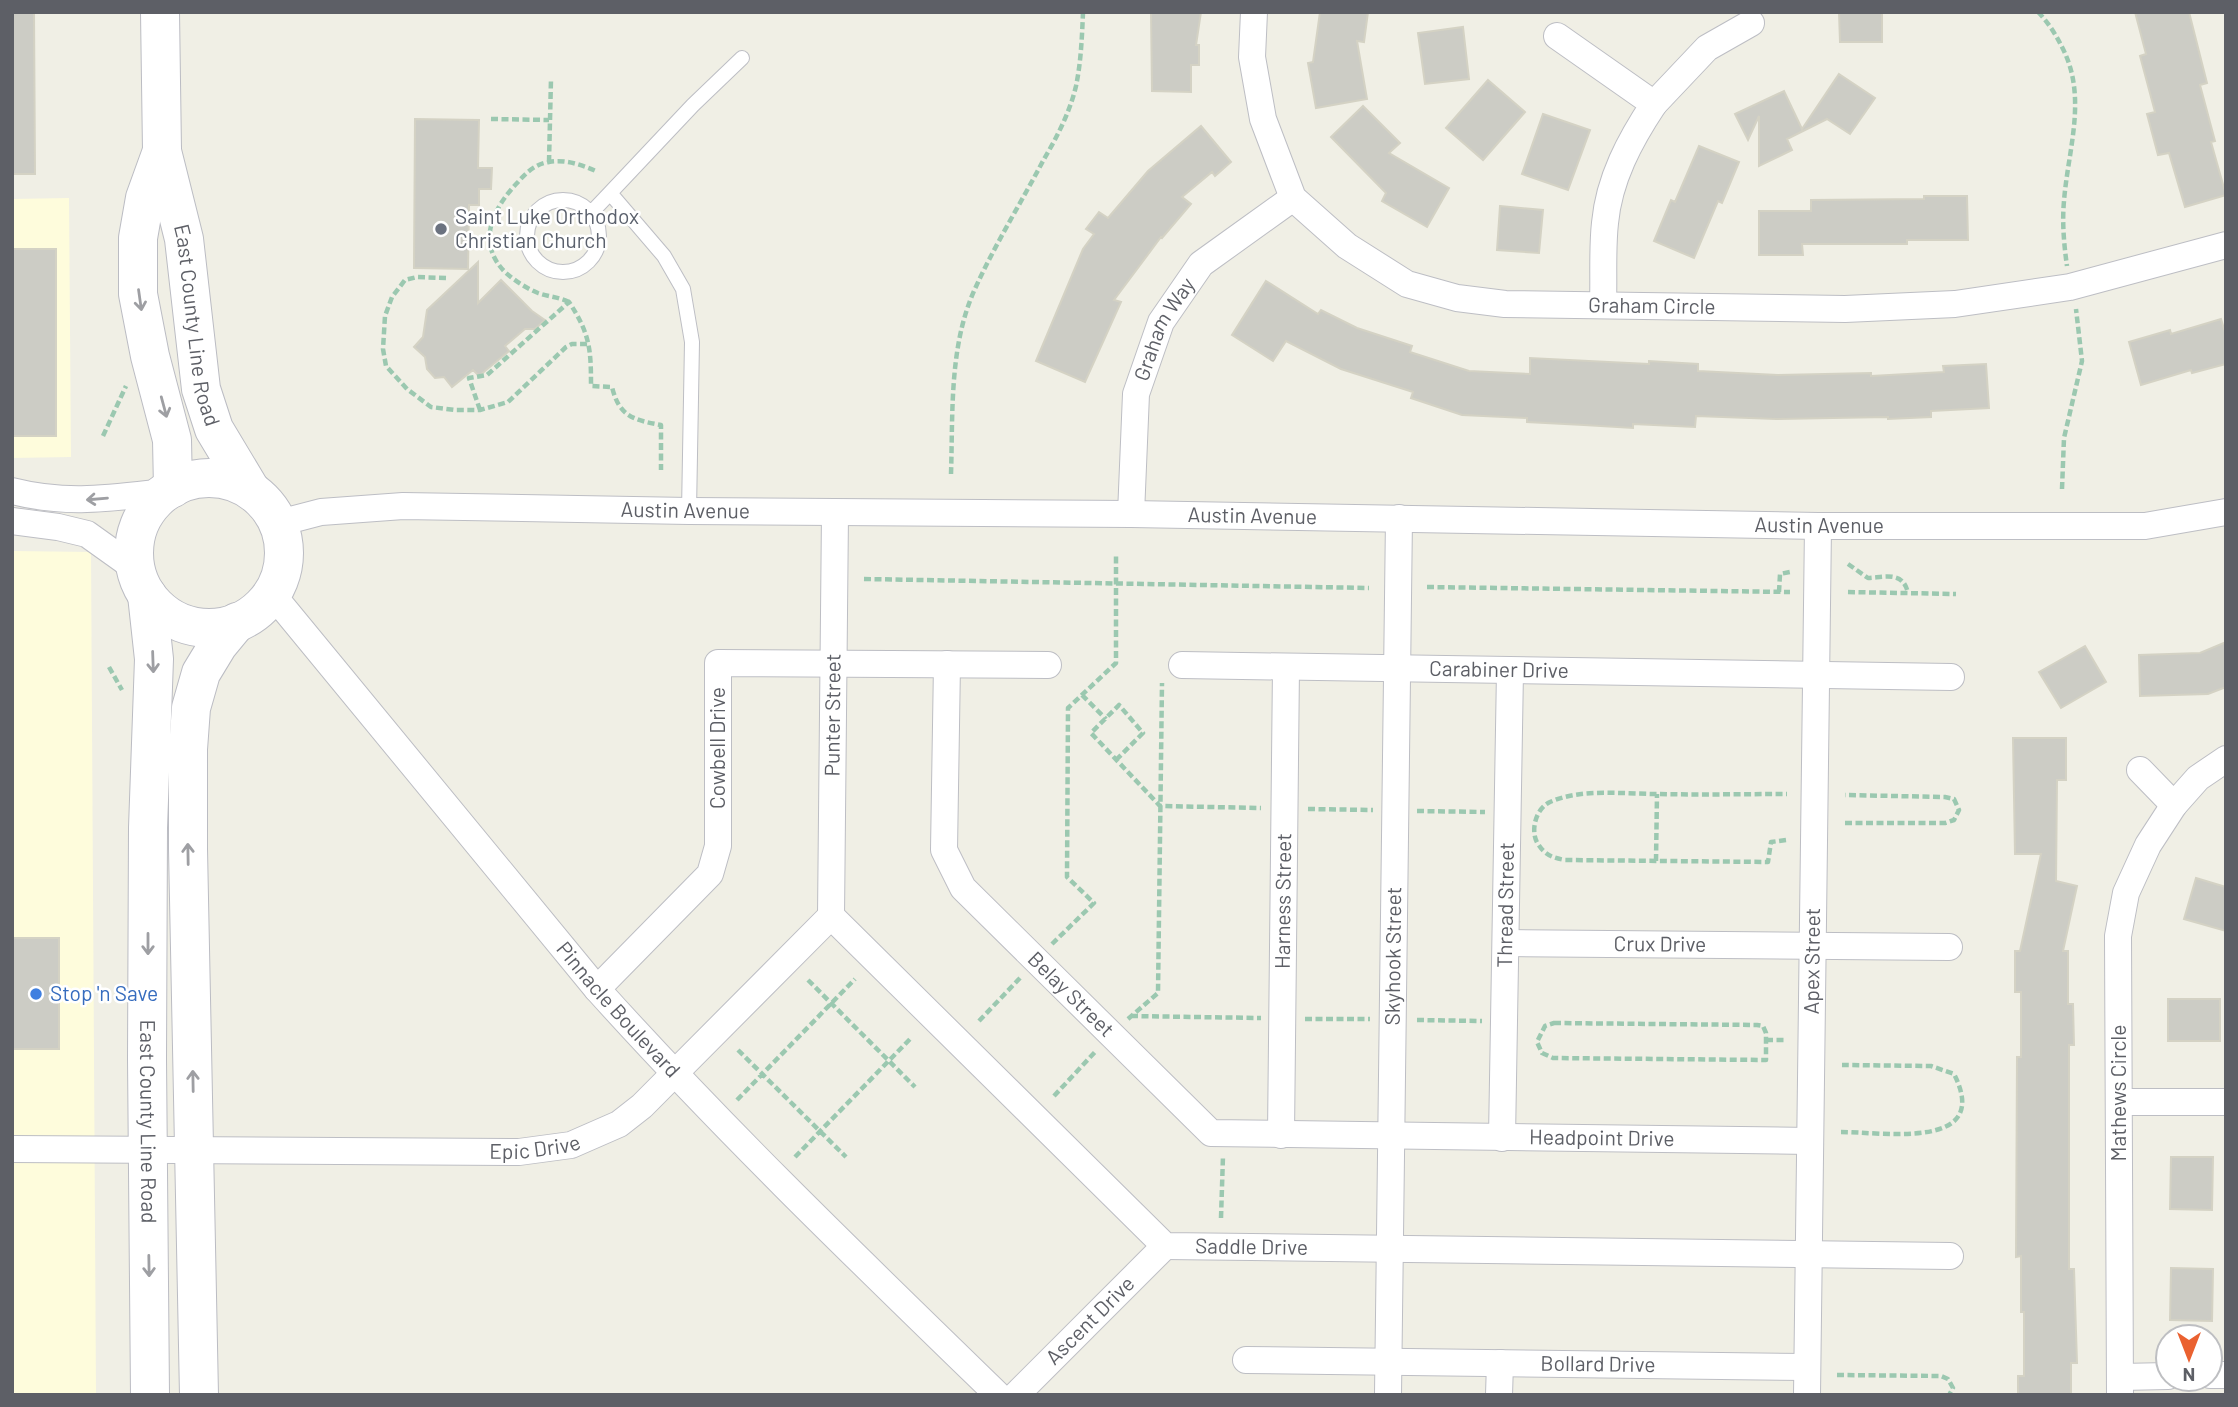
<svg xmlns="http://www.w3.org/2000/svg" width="2238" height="1407" font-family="Barlow,sans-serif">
	<rect width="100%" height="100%" fill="#f0efe5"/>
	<path fill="#fefcdc" d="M 69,198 L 71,457 L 12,458 L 12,199 Z
		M 12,551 L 91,552 L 96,1395 L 12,1395 Z"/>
	<path fill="#ccccc5" stroke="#d4d2c4" stroke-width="2" d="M 12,12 L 34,12 L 35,174 L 12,174 Z
		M 1151,12 L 1201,12 L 1196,45 L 1199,45 L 1199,65 L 1191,65 L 1191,92 L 1152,91 Z
		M 1320,12 L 1368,12 L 1364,42 L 1357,41 L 1367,99 L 1316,108 L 1308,63 L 1313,62 Z
		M 1839,12 L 1882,12 L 1882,42 L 1840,42 Z
		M 2135,12 L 2189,12 L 2207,83 L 2200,85 L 2215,141 L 2211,142 L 2226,195 L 2185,207 L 2169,153 L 2158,155 L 2147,114 L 2155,112 L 2140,56 L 2146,54 Z
		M 1463,27 L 1469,79 L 1425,84 L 1418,33 Z
		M 1839,74 L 1875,98 L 1850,134 L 1827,119 L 1787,139 L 1792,150 L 1759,166 L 1759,116 L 1748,140 L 1735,114 L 1784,91 L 1802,129 Z
		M 1488,80 L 1525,112 L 1483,160 L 1446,128 Z
		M 1363,106 L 1400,143 L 1389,153 L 1449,188 L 1427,227 L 1382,201 L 1386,193 L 1331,137 Z
		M 1543,114 L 1590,130 L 1568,190 L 1522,174 Z
		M 415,119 L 479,120 L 478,168 L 492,168 L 491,189 L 479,189 L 479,205 L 469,205 L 468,269 L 414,268 Z
		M 1201,126 L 1231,162 L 1215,176 L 1212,172 L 1182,197 L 1191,204 L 1162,238 L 1161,237 L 1114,300 L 1121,302 L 1085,382 L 1036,361 L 1083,249 L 1094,234 L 1086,229 L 1099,212 L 1108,218 L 1148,171 Z
		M 1699,146 L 1739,162 L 1722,203 L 1718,201 L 1694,258 L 1654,241 L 1671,200 L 1675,202 Z
		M 1924,196 L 1967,196 L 1968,240 L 1907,240 L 1907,244 L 1802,244 L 1803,255 L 1759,255 L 1759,211 L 1811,211 L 1811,200 L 1924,199 Z
		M 1500,206 L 1543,210 L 1539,253 L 1497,250 Z
		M 12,249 L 56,249 L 56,436 L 12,436 Z
		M 478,262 L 478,303 L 501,280 L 532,311 L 545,320 L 535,329 L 525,329 L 505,346 L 509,351 L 479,376 L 473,370 L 452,387 L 444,377 L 435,378 L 427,369 L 425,357 L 414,347 L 423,337 L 427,310 Z
		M 1266,281 L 1318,314 L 1321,310 L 1357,328 L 1412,346 L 1410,352 L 1469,371 L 1530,374 L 1530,358 L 1649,364 L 1649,361 L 1698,364 L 1698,371 L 1778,375 L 1871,373 L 1871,376 L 1944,372 L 1943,366 L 1986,364 L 1989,408 L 1931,411 L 1931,417 L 1888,419 L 1888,417 L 1776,419 L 1696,416 L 1695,427 L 1633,424 L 1633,428 L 1584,425 L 1527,422 L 1527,418 L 1462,415 L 1411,398 L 1413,392 L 1341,369 L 1286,341 L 1273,361 L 1232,335 Z
		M 2221,319 L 2226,335 L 2226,364 L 2192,373 L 2191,370 L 2141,385 L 2129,342 L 2170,330 L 2171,334 Z
		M 2226,642 L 2226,687 L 2208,694 L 2140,696 L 2139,655 L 2200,653 Z
		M 2085,646 L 2106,682 L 2061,708 L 2039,672 Z
		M 2013,738 L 2066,738 L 2066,780 L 2057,780 L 2056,881 L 2077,886 L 2063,951 L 2068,951 L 2068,1004 L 2073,1004 L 2074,1045 L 2069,1045 L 2069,1269 L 2074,1269 L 2077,1363 L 2071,1363 L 2071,1395 L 2018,1395 L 2018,1376 L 2024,1376 L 2024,1312 L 2021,1312 L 2021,1256 L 2016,1257 L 2017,1057 L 2021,1057 L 2021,992 L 2015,992 L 2015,951 L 2020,951 L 2041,854 L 2015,854 Z
		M 2196,878 L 2226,887 L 2226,931 L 2184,919 Z
		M 12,938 L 59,938 L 59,1049 L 12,1049 Z
		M 2168,999 L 2220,999 L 2220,1041 L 2168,1041 Z
		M 2171,1157 L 2213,1157 L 2212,1210 L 2170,1209 Z
		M 2171,1268 L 2213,1269 L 2212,1321 L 2170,1320 Z"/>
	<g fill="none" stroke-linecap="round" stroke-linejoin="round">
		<defs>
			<path id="service" d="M527 236a36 36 0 1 1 72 0a36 36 0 1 1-72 0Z
				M 591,213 L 610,193
				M 689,511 L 692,342 L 683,289 L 664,256 L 610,193 L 693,105 L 742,58"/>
			<g id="minor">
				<path id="s1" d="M 1254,12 L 1252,57 L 1263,119 L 1293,198 L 1347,246 L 1407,284 L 1457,298 L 1505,304 L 1845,309 L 1955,304 L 2070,287 L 2226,245"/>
				<path d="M 1557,36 L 1654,104 C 1630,140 1609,179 1605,223 C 1602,250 1604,278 1603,304"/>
				<path d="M 1654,104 L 1707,48 L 1751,23"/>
				<path d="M 12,491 C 67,505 110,498 165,492"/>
				<path id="s2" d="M 1131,514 L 1136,394 L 1161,322 L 1201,264 L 1293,198"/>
				<path d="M 12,521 L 58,527 L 87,534 L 136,569"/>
				<path id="s3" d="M 279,523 L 321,512 L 403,506 L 689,511 L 1131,514 L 1818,526 L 2145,526 L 2226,512"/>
				<path id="s4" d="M 272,594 L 597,989 C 724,1130 861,1262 998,1395"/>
				<path id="s5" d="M 947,664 L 944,850 L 963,888 L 1211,1133 L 1810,1141"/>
				<path id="s6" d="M 1182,665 L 1951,677"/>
				<path d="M 2140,770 L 2174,805"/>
				<path id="s7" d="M 831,916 L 1165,1246 L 1950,1256"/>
				<path id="s8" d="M 831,916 L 835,513"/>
				<path id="s9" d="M 1506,943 L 1949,947"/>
				<path d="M 597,989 L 710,874 L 718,846 L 718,663 L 1048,665"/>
				<path d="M 2119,1102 L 2226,1102"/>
				<path id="s10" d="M 1281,1135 L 1286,667"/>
				<path id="s11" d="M 1502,1138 L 1510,671"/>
				<path id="s12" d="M 12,1149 L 519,1152 L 571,1145 L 619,1124 L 642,1106 L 831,916"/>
				<path id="s13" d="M 1246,1360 L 1807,1367"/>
				<path d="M 2210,1375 L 2226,1375"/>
				<path d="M 2121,1377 L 2168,1376"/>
				<path id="s14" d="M 1016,1395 L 1165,1246"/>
				<path id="s15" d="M 1388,1395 L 1399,518"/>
				<path d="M 1499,1395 L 1500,1363"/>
				<path id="s16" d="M 1807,1395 L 1818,526"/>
				<path d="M 2120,1395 L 2118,936 L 2126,893 L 2148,845 L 2174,805 L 2198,778 L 2226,759"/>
			</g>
			<g id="secondary">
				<path id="s17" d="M 160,12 L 162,151 L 184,239 L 201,389 L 214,429 L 250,489"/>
				<path d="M 162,151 L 145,198 L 138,238 L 138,294 L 150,356 L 172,440 L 173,488"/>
				<circle cx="209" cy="553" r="75"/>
				<path id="s18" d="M 147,595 L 154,659 L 148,828 L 147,1059 L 150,1395"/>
				<path d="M 199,1395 L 188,849 L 188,749 L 191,708 L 201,673 L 218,645 L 237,622"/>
			</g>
		</defs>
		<use href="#service" stroke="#bdbec4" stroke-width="16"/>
		<use href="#minor" stroke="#bdbec4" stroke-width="28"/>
		<use href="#secondary" stroke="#bbbcc3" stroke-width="40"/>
		<path stroke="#9bc8b0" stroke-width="4.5" stroke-dasharray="7 3.5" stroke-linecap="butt" d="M 2038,12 C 2048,22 2056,35 2062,47 C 2088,97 2068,149 2064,201 C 2062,222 2064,245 2067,266
			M 491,119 L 549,120
			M 549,162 L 551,79
			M 446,278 L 417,277 L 405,280 L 392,297 L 385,316 L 383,349 L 386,366 L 407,389 L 431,407 L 455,410 L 480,410 L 508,402 L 566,347 L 572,344 L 590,344
			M 569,302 C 559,297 549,297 538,293 C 528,289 515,281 506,273 C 475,243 493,208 518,182 C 526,173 535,164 549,162 C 565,159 582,165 596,171
			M 480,410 L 469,378 L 487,375 L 569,302 C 590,334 591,349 591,386 L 612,387 C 619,416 633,420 661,425 L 661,470
			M 103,436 L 126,386
			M 951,474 C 953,413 949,348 974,291 C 994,246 1021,203 1044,159 C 1057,137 1070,112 1076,86 C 1081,62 1082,37 1083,12
			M 2062,489 L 2064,438 L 2082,361 L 2076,309
			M 1848,564 L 1868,578 C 1886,577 1903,571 1908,593
			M 864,579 L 1369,588
			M 1427,587 L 1790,592
			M 1779,592 L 1780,574 L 1790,572
			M 1848,592 L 1956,594
			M 109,667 L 122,690
			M 1082,695 L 1106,719
			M 1116,760 L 1143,733 L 1119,705 L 1091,733 L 1160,806 L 1261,808
			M 1308,809 L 1373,810
			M 1417,811 L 1485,812
			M 1845,823 L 1945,823 L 1954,820 L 1959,810 L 1954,799 L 1945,797 L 1845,795
			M 1786,840 L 1771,842 L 1768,862 L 1565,860 C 1553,858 1545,855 1538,844 C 1530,832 1535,809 1550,802 C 1582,788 1622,794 1657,794 C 1700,795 1744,794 1787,794
			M 1656,861 L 1657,794
			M 1052,944 L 1094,903 L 1067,877 L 1068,708 L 1116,663 L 1116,554
			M 808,980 L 915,1087
			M 1131,1016 L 1261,1018
			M 1128,1019 L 1158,993 L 1162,683
			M 1305,1019 L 1370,1019
			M 1417,1020 L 1482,1021
			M 979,1021 L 1020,978
			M 1554,1023 L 1757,1025 L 1763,1026 L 1766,1033 L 1766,1060 L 1553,1058 L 1542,1053 L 1537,1042 L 1545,1026 Z
			M 1766,1040 L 1784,1040
			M 738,1050 L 846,1157
			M 1054,1096 L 1095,1052
			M 737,1100 L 855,979
			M 1841,1132 C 1883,1132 1993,1151 1954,1074 L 1931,1066 L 1842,1065
			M 795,1157 L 912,1037
			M 1221,1218 L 1223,1156
			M 1837,1375 L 1941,1376 L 1948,1379 L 1953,1388 L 1949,1395"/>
		<use href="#service" stroke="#fff" stroke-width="14"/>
		<use href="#minor" stroke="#fff" stroke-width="26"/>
		<use href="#secondary" stroke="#fff" stroke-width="38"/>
	</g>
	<defs><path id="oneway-shaft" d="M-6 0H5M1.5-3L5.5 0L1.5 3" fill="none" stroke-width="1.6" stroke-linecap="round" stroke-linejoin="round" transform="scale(1.75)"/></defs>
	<g stroke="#9e9fa3">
		<use href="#oneway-shaft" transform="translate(140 300) rotate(82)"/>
		<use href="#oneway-shaft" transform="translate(164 407) rotate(75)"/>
		<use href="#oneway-shaft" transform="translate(97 499) rotate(175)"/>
		<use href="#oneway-shaft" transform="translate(153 662) rotate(88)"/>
		<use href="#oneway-shaft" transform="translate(188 854) rotate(-91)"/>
		<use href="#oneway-shaft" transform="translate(148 944) rotate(90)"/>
		<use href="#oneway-shaft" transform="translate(193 1081) rotate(-91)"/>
		<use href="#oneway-shaft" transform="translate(149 1266) rotate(89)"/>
	</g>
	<circle fill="#6b7280" stroke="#fff" stroke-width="2.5" cx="441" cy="229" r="7"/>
	<circle fill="#3f7fe0" stroke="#fff" stroke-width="2.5" cx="36" cy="994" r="7"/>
	<g text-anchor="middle" stroke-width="5" stroke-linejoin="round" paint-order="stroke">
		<g font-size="21" fill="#5b616d" stroke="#fff" text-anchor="start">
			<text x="455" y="224">Saint Luke Orthodox<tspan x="455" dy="24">Christian Church</tspan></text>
		</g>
		<g font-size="21" fill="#5d5f66" stroke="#fff">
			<text dy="7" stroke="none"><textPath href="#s1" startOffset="583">Graham Circle</textPath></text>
			<text dy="7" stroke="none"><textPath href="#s17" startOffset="317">East County Line Road</textPath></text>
			<text dy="7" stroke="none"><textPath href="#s2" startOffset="191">Graham Way</textPath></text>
			<text dy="7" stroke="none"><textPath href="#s3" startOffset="408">Austin Avenue</textPath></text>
			<text dy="7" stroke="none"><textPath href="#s3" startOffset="975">Austin Avenue</textPath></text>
			<text dy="7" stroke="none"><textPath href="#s3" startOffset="1542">Austin Avenue</textPath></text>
			<text dy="7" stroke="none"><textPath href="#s6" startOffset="317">Carabiner Drive</textPath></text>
			<text dy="7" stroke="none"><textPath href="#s8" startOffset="201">Punter Street</textPath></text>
			<text transform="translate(718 748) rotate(-90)" y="7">Cowbell Drive</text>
			<text dy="7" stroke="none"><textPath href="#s10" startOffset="234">Harness Street</textPath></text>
			<text dy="7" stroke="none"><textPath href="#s11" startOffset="233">Thread Street</textPath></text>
			<text dy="7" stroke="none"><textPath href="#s9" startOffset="154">Crux Drive</textPath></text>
			<text dy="7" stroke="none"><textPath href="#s15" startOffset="439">Skyhook Street</textPath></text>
			<text dy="7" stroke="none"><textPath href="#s16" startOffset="434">Apex Street</textPath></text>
			<text dy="7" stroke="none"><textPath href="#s5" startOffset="380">Belay Street</textPath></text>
			<text dy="7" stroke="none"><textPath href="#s4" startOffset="541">Pinnacle Boulevard</textPath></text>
			<text transform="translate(2119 1093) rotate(-90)" y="7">Mathews Circle</text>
			<text dy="7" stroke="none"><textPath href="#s18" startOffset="527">East County Line Road</textPath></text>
			<text dy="7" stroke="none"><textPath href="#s5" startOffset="968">Headpoint Drive</textPath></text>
			<text dy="7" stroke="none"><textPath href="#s12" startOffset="523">Epic Drive</textPath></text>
			<text dy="7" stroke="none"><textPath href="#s7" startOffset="556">Saddle Drive</textPath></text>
			<text dy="7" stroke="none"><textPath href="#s14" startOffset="105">Ascent Drive</textPath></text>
			<text dy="7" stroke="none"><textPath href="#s13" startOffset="352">Bollard Drive</textPath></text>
		</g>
		<g font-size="21" fill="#366cbe" stroke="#fff" text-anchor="start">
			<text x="50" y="1001">Stop 'n Save</text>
		</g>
	</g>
	<rect width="2238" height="1407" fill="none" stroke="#5d5f66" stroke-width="28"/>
	<g transform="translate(2189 1358) rotate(180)"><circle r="33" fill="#ffffff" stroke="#bebfc2" stroke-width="2"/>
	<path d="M0-5L12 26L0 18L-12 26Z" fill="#ea6130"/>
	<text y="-10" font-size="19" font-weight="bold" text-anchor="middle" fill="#5d5f66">N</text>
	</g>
</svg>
